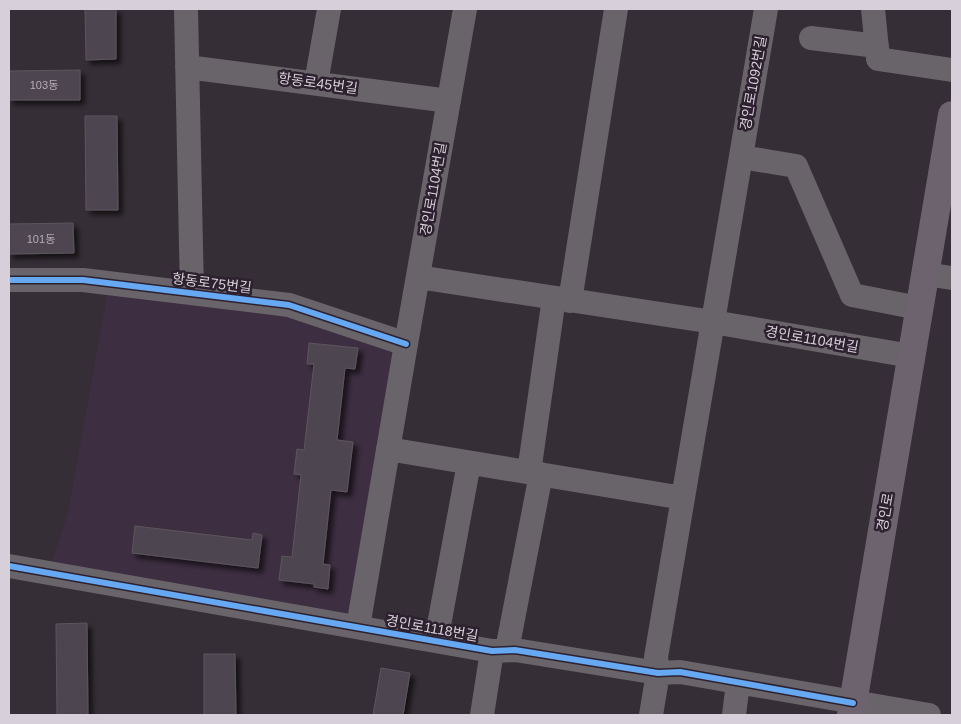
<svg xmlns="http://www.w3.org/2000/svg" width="961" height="724" font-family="Arial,'Noto Sans KR',sans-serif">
	<defs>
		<filter id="shadow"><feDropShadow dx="4.5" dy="4.5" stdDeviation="2.5" flood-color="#0009"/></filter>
	</defs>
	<rect width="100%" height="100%" fill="#352e36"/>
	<path fill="#3d2e41" d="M 108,290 L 286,314 L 386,346 L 397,359 L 350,619 L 51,564 L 68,512 Z"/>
	<path fill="#4e4550" stroke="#5c565c" filter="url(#shadow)" d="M 85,9 L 116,9 L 116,59 L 86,60 Z
		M 80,70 L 80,100 L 9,100 L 9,71 Z
		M 85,116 L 117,116 L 118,210 L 86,210 Z
		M 73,223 L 74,253 L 9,254 L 9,224 Z
		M 309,343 L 358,348 L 355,369 L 345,368 L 337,440 L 353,442 L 347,492 L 331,490 L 323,564 L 330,565 L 328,589 L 314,587 L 314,584 L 279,580 L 282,556 L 292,557 L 301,475 L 294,474 L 297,449 L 304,450 L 314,364 L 307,364 Z
		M 135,526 L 252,540 L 253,533 L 262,535 L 258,568 L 132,553 Z
		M 87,623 L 88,715 L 57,715 L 56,624 Z
		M 204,654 L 235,654 L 236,715 L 204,715 Z
		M 381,668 L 410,673 L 403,715 L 373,715 Z"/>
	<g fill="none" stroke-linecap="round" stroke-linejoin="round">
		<path stroke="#686469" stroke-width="24" d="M 186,9 L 192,293
			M 873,9 L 878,59 L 952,70
			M 811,38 L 877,46
			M 187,67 L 449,101
			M 316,83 L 329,9
			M 741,157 L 796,166 L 852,295 L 919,308
			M 925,274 L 952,278
			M 418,277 L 713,322 L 911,356
			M 9,280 L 83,280 L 289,305 L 406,344
			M 570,301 L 616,9
			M 388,449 L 683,498
			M 529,472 L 554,298
			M 9,566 L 492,651 L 515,650 L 658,673 L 680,672 L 929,715
			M 358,627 L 406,344 L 465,9
			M 436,641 L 469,463
			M 507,650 L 541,474
			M 482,715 L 492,651
			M 651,715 L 658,673 L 656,657 L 766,9
			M 734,715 L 738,683"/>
		<path stroke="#6c636f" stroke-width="28" d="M 851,715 L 952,115"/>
		<defs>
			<path id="cycleway" d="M 9,280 L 83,280 L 289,305 L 406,344
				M 9,566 L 492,651 L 515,650 L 658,673 L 680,672 L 853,703"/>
		</defs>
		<use href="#cycleway" stroke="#2d2130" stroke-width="9"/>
		<use href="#cycleway" stroke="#66a8f1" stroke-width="6"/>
	</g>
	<g text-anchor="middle" stroke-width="5" stroke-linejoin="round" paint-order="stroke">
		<g font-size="11" fill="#b5acb7">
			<text x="44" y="89">103동</text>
			<text x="41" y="243">101동</text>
		</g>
		<g font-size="14" fill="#d7cfd9" stroke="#2d2130">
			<text transform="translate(318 83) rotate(8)" y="5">항동로45번길</text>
			<text transform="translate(753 83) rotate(-80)" y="5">경인로1092번길</text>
			<text transform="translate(433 189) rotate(-80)" y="5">경인로1104번길</text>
			<text transform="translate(212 283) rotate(7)" y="5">항동로75번길</text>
			<text transform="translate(812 339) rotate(10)" y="5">경인로1104번길</text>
			<text transform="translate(885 512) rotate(-80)" y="5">경인로</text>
			<text transform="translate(432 628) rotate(10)" y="5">경인로1118번길</text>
		</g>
	</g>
	<rect width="961" height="724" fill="none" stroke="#d7cfd9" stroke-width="20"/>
</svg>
